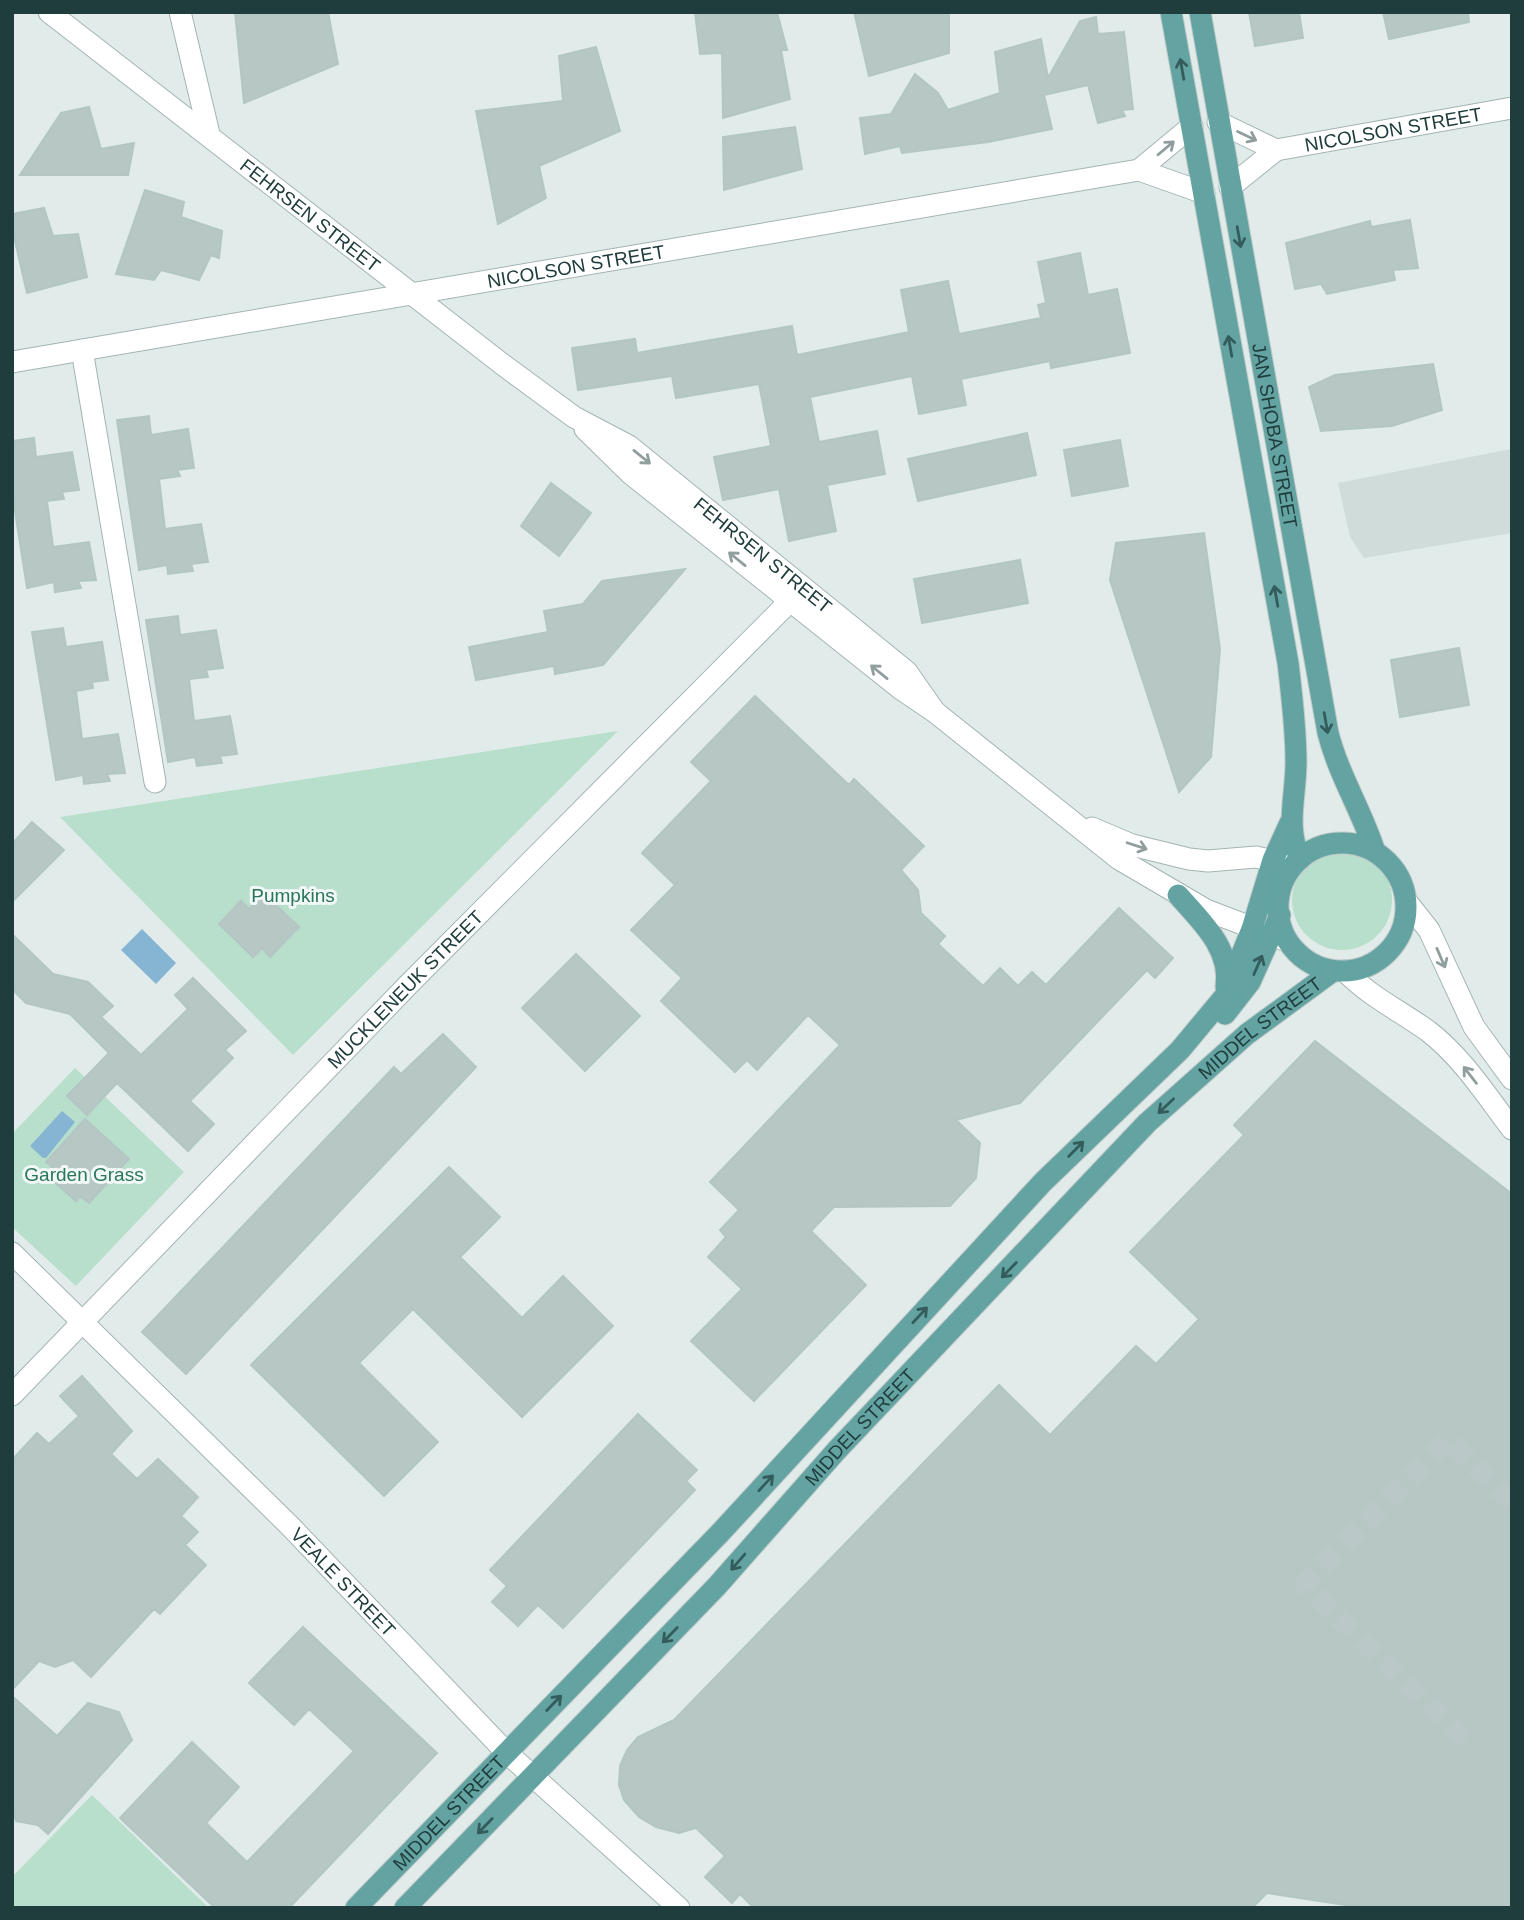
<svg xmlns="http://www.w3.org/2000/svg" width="1524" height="1920" font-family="Helvetica,sans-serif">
	<rect width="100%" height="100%" fill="#e1ecea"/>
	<path fill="#cfdcd9" d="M 1511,449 L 1512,533 L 1364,558 L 1350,537 L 1338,483 Z"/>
	<path fill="#b8decc" d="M 618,731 L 293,1055 L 60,817 Z
		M1292 900a50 50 0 1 1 100 0a50 50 0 1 1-100 0Z
		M 75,1068 L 184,1172 L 76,1286 L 12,1227 L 12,1134 Z
		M 92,1795 L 209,1908 L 210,1908 L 12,1908 L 12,1877 Z"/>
	<path fill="#86b5d4" d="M 142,929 L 176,963 L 156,984 L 121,950 Z
		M 62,1111 L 75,1122 L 46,1158 L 43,1158 L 30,1146 Z"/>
	<path fill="#b6c7c4" stroke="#b3c6c3" stroke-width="2" d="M 235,12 L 328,12 L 338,64 L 244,103 Z
		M 695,12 L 777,12 L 787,50 L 781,50 L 790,99 L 723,118 L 722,53 L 700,54 Z
		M 854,12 L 949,12 L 949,53 L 869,76 Z
		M 1249,12 L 1299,12 L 1303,38 L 1255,46 Z
		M 1383,12 L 1468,12 L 1469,22 L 1389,39 Z
		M 1096,17 L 1098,34 L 1124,32 L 1133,109 L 1122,110 L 1125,116 L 1098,123 L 1088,85 L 1044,95 L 1052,129 L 988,142 L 902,153 L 900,146 L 865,154 L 860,118 L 891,114 L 915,74 L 938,93 L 948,110 L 1000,93 L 995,52 L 1041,39 L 1048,78 L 1080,21 Z
		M 596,47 L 620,131 L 539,166 L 546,198 L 498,224 L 476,111 L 563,101 L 559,56 Z
		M 89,107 L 101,149 L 134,143 L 128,175 L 20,175 L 61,113 Z
		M 795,127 L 802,169 L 724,190 L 723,137 Z
		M 145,190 L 184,202 L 181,217 L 222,231 L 219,258 L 211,255 L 199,280 L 161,270 L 154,280 L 116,274 Z
		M 44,208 L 53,236 L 78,234 L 87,277 L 27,293 L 12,228 L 12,214 Z
		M 1410,220 L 1418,268 L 1393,270 L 1395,280 L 1327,294 L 1321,284 L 1295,289 L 1286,243 L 1370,221 L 1371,227 Z
		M 1080,253 L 1088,295 L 1117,289 L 1130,353 L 1051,368 L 1050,361 L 961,379 L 966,405 L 919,414 L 912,376 L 810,397 L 819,442 L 877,431 L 885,474 L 827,485 L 836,531 L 789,541 L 779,489 L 723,500 L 714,457 L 771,446 L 759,384 L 676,398 L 672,376 L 578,390 L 572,348 L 635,339 L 637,353 L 792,326 L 797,355 L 909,332 L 901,290 L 948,281 L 959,334 L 1041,318 L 1038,305 L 1046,303 L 1038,262 Z
		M 1433,364 L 1442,410 L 1392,426 L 1321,431 L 1309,387 L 1335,375 Z
		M 149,416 L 151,435 L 188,429 L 194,468 L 177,470 L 180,476 L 159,479 L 165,529 L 201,524 L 208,562 L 191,564 L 193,571 L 168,574 L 167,565 L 139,570 L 117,420 Z
		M 1027,433 L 1036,475 L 918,501 L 908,459 Z
		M 34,438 L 36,457 L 72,452 L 79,490 L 62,492 L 64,499 L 47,501 L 53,547 L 89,542 L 96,580 L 78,581 L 81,588 L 55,592 L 54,582 L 27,588 L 12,492 L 12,441 Z
		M 1120,440 L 1128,486 L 1072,496 L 1064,450 Z
		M 551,483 L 591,513 L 559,556 L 521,526 Z
		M 1204,533 L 1220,649 L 1211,757 L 1179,792 L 1110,580 L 1116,543 Z
		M 1020,560 L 1028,603 L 922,623 L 914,579 Z
		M 685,569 L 603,665 L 555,674 L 554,666 L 476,680 L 469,647 L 548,632 L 544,611 L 583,604 L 602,581 Z
		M 178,616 L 180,635 L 216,630 L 223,668 L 206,670 L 208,677 L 189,679 L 194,721 L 230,716 L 237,754 L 220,756 L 222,763 L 197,766 L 195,757 L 168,762 L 146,620 Z
		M 63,628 L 66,647 L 102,642 L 108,680 L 92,682 L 93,688 L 76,691 L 82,739 L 118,734 L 125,773 L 107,774 L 110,781 L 84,784 L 83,775 L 56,780 L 32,632 Z
		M 1459,648 L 1469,705 L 1400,717 L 1391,660 Z
		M 755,696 L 849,785 L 854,779 L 924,846 L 901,870 L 918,890 L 921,913 L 945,936 L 938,944 L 983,986 L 1000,968 L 1018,986 L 1032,972 L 1046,985 L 1119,908 L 1173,958 L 1155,978 L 1147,970 L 1020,1103 L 956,1120 L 980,1143 L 976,1178 L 950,1206 L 834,1207 L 811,1231 L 866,1285 L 754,1401 L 691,1341 L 742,1289 L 708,1257 L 726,1237 L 720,1230 L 739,1210 L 710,1182 L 840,1045 L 808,1015 L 757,1070 L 747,1060 L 735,1072 L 661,1001 L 682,978 L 631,930 L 675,885 L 642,853 L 711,781 L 691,762 Z
		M 32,822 L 64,850 L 12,902 L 12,844 Z
		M 264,894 L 299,927 L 270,957 L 262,948 L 253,957 L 219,924 L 241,901 L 249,909 Z
		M 12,934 L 53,974 L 88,982 L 113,1006 L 101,1017 L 141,1055 L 188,1009 L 175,995 L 193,978 L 246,1031 L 225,1050 L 233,1058 L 190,1101 L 214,1124 L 188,1151 L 117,1083 L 87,1115 L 67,1096 L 109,1053 L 70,1014 L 26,1003 L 12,989 Z
		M 576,954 L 640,1016 L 585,1071 L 522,1008 Z
		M 443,1034 L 476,1067 L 186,1374 L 142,1332 L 394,1067 L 401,1074 Z
		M 1315,1041 L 1512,1194 L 1512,1908 L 1365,1908 L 1267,1893 L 1252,1908 L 754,1908 L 740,1894 L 732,1903 L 705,1877 L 725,1856 L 696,1828 L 679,1833 L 656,1827 L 639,1817 L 624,1800 L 619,1785 L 620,1766 L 627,1750 L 638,1737 L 674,1720 L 999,1385 L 1050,1435 L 1136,1346 L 1156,1364 L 1199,1319 L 1130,1252 L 1244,1135 L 1234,1125 Z
		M 85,1119 L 129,1159 L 89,1203 L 80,1196 L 76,1201 L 51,1179 L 58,1172 L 46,1162 Z
		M 449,1167 L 500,1217 L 460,1257 L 522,1318 L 563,1276 L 613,1326 L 522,1417 L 413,1309 L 359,1363 L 438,1442 L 384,1496 L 251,1365 Z
		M 82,1376 L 132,1431 L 111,1454 L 137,1479 L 158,1459 L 198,1497 L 181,1516 L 198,1532 L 185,1545 L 206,1565 L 160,1614 L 154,1609 L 91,1677 L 73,1660 L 55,1667 L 39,1661 L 12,1690 L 12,1460 L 37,1433 L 49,1444 L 79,1416 L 60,1396 Z
		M 638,1414 L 697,1470 L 686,1481 L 695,1490 L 563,1628 L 538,1605 L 518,1626 L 492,1602 L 507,1586 L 490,1570 Z
		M 303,1627 L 437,1753 L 289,1908 L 215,1908 L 120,1818 L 192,1742 L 239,1787 L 206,1823 L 247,1862 L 354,1751 L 309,1709 L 294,1725 L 249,1683 Z
		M 12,1696 L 57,1736 L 88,1703 L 119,1712 L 132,1740 L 48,1834 L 38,1825 L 16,1821 L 12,1808 Z"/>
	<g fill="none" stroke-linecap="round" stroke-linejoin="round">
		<path stroke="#bac9c7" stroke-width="21" stroke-dasharray="21 10" stroke-linecap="butt" d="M 1465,1740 L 1305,1584 L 1448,1439 L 1512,1502"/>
		<defs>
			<g id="minor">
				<path id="s1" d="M 49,12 L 502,364 L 574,417 L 629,446 L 907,672 L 935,712"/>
				<path d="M 180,12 L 209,134"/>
				<path d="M 1218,122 L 1276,150"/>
				<path d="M 1139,170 L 1192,126"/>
				<path id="s2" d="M 1230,187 L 1276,150 L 1512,108"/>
				<path d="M 82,350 L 155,782"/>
				<path id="s3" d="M 12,362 L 1139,170 L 1204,193"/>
				<path d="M 585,429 L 631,474 L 901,689 L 935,712 L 1119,859 L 1206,910 L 1287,941"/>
				<path d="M 1092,828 L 1132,845 L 1189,859 L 1208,861 L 1256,857 L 1293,866"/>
				<path d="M 1406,901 L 1429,930 L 1474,1027 L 1512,1079"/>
				<path d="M 1345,971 C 1370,997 1399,1010 1428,1031 C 1462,1057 1486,1095 1512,1129"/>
				<path id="s4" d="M 12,1253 L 290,1526 L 506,1752 L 679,1908"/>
				<path id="s5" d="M 12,1395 L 409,984 L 803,588"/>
			</g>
			<g id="major">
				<path d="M 1171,12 L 1288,663 C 1292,696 1296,729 1296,762 C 1296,797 1285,826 1300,859"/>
				<path id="s6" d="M 1200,12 L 1328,733 C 1339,776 1362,811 1375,852"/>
				<circle cx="1342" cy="907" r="64"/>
				<path d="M 1178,895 C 1201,921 1232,949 1226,987"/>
				<path d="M 1225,1014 L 1250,982 L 1280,915"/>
				<path id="s7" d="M 356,1908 L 720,1533 L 1043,1182 L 1180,1050 L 1225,996 L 1252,929 L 1273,860 L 1290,823"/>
				<path id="s8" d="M 405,1908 L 717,1586 L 837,1450 L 1147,1123 L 1247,1034 L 1333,971"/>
			</g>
		</defs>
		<use href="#minor" stroke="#a3b4b3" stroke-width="23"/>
		<use href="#major" stroke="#c1c9c9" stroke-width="23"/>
		<use href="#minor" stroke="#fff" stroke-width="21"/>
		<use href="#major" stroke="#63a4a3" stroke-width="21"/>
	</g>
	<defs><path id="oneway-shaft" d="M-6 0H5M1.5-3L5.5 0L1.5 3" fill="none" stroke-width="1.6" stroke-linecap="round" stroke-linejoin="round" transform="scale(1.75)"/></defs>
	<g stroke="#345c5c">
		<use href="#oneway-shaft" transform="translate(1182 69) rotate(-100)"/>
		<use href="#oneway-shaft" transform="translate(1239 237) rotate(80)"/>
		<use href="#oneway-shaft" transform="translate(1230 346) rotate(-100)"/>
		<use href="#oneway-shaft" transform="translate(1276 596) rotate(-100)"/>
		<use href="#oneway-shaft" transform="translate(1326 723) rotate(80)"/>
		<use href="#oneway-shaft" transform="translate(1258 965) rotate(-66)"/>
		<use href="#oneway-shaft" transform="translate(1166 1106) rotate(137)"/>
		<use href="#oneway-shaft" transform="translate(1076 1149) rotate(-45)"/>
		<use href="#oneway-shaft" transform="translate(1009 1270) rotate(134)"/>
		<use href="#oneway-shaft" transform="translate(920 1315) rotate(-47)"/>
		<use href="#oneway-shaft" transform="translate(766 1483) rotate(-47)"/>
		<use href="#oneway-shaft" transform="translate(738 1562) rotate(131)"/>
		<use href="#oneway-shaft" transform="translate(670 1635) rotate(134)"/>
		<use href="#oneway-shaft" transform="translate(554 1703) rotate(-46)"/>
		<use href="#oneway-shaft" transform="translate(485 1826) rotate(134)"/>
	</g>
	<g stroke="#909e9e">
		<use href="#oneway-shaft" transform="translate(1247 136) rotate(26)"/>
		<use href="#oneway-shaft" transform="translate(1166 148) rotate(-40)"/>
		<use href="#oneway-shaft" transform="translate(642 457) rotate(39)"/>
		<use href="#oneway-shaft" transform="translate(737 559) rotate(-141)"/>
		<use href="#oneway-shaft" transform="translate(879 672) rotate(-141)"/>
		<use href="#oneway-shaft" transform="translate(1137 846) rotate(18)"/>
		<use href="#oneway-shaft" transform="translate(1441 958) rotate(67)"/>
		<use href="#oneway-shaft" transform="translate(1470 1075) rotate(-128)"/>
	</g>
	<g text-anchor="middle" stroke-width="6" stroke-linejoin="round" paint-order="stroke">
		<g font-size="19" fill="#203d3d" stroke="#f1f8f7">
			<text dy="7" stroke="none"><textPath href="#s2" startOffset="178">NICOLSON STREET</textPath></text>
			<text dy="7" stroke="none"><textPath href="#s1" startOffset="331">FEHRSEN STREET</textPath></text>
			<text dy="7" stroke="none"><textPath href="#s3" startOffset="572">NICOLSON STREET</textPath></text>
			<text dy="7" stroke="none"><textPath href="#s6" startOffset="430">JAN SHOBA STREET</textPath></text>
			<text dy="7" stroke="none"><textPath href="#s1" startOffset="898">FEHRSEN STREET</textPath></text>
			<text dy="7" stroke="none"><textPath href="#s5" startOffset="565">MUCKLENEUK STREET</textPath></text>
			<text dy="7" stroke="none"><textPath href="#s8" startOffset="1228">MIDDEL STREET</textPath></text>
			<text dy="7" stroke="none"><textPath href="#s8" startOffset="662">MIDDEL STREET</textPath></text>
			<text dy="7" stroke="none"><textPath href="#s4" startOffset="467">VEALE STREET</textPath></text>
			<text dy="7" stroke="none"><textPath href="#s7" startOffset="133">MIDDEL STREET</textPath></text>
		</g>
		<g font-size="19" fill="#297659" stroke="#f1f8f7">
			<text x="293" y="902">Pumpkins</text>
			<text x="84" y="1181">Garden Grass</text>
		</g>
	</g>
	<rect width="1524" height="1920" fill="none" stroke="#203d3d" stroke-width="28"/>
</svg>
